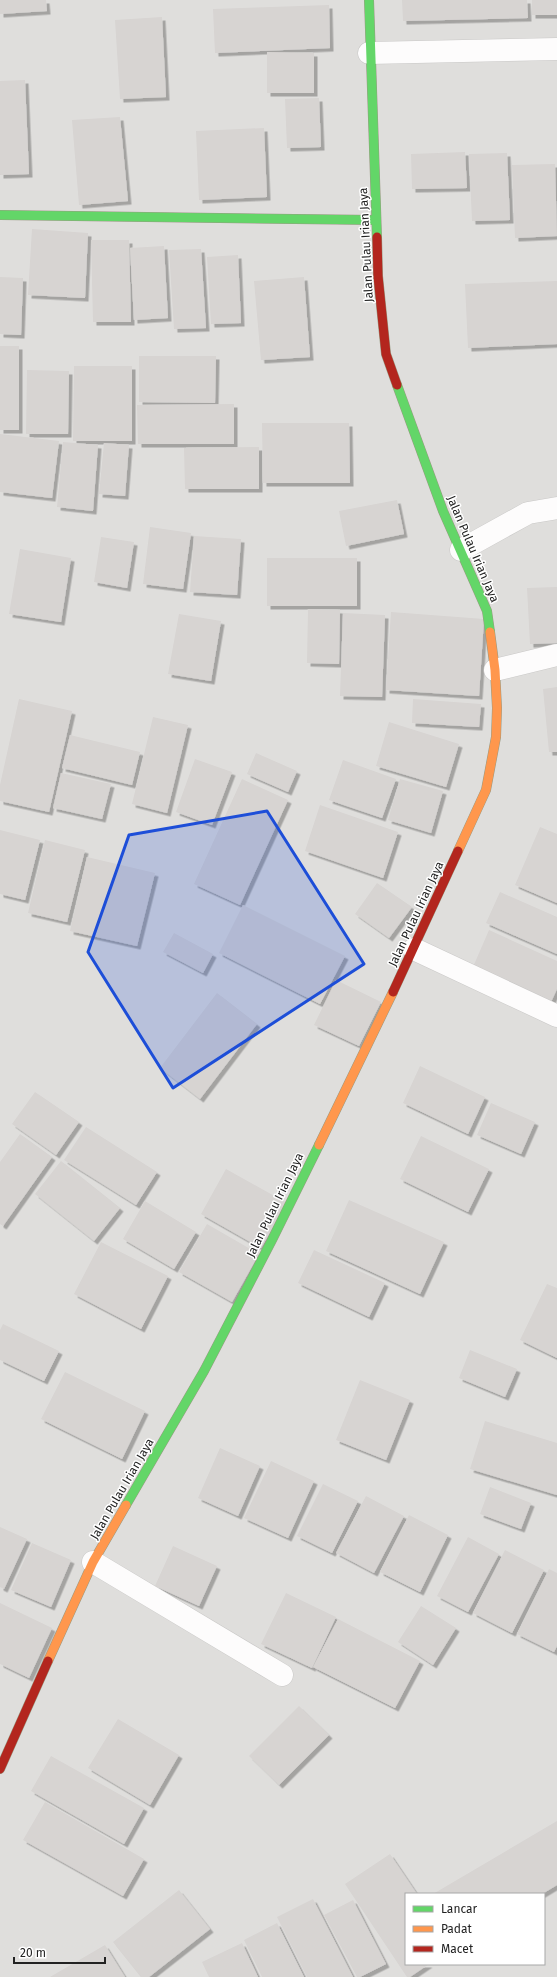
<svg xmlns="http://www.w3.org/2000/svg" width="557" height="1977" font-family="'Fira Sans',sans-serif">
	<defs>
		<filter id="shadow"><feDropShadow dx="3.5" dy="3.5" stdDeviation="0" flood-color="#0004"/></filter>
	</defs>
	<rect width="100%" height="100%" fill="#f0eeeb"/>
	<path fill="#dfdedc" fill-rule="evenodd" d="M 0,0 L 557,0 L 557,1977 L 0,1977 ZM 406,1894 L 544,1894 L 544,1964 L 406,1964 Z"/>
	<path fill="#d7d4d2" filter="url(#shadow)" d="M 0,0 L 46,0 L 47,11 L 0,14 Z
		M 402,0 L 527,0 L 528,18 L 403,21 Z
		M 532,0 L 557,0 L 557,15 L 532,15 Z
		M 329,5 L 330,48 L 215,53 L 213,9 Z
		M 162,17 L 166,97 L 120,99 L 115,20 Z
		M 267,52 L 314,53 L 314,93 L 267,93 Z
		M 25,80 L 29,174 L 0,175 L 0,81 Z
		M 319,98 L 321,147 L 287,148 L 285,99 Z
		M 120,117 L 128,201 L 79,205 L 72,120 Z
		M 264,128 L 267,197 L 199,200 L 196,131 Z
		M 465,152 L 467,188 L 412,189 L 411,154 Z
		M 507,153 L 510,220 L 472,221 L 469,154 Z
		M 555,164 L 557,236 L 515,238 L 512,165 Z
		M 32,229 L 88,233 L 85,298 L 28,295 Z
		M 91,240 L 129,240 L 131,322 L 93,322 Z
		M 164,246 L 168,318 L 134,320 L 130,248 Z
		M 201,249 L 206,328 L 174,329 L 169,250 Z
		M 238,255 L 241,323 L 211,324 L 207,257 Z
		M 0,277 L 23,278 L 21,335 L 0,334 Z
		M 304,277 L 310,357 L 261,360 L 254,281 Z
		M 557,281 L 557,344 L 468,348 L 465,284 Z
		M 0,346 L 19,346 L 19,430 L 0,430 Z
		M 139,356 L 216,356 L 215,403 L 139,402 Z
		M 74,366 L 132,366 L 132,441 L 73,441 Z
		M 27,370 L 69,371 L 68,434 L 26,434 Z
		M 234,404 L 234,444 L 138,444 L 137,405 Z
		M 262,423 L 349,423 L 350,483 L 263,483 Z
		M 0,434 L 59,441 L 52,498 L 0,492 Z
		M 63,442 L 98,445 L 93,511 L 57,507 Z
		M 104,443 L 129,445 L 125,496 L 99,494 Z
		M 259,447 L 259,489 L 185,489 L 184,448 Z
		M 397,500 L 404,534 L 346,546 L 339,511 Z
		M 150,527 L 191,533 L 183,589 L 143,584 Z
		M 194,536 L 241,539 L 237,595 L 190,592 Z
		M 101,537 L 134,542 L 127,588 L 94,582 Z
		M 20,549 L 71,558 L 61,622 L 9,614 Z
		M 267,558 L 357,558 L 357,606 L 267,606 Z
		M 557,587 L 557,643 L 530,644 L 527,588 Z
		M 308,609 L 340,610 L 339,664 L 307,663 Z
		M 391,612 L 484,619 L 479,696 L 386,690 Z
		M 343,613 L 385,615 L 382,697 L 340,696 Z
		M 179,614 L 221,621 L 211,681 L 168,674 Z
		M 557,687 L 557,752 L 549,752 L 543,689 Z
		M 19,699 L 72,711 L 49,812 L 0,801 L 0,785 Z
		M 413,699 L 481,704 L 479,727 L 412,723 Z
		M 153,717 L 188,725 L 167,813 L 132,804 Z
		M 389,722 L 459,744 L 446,787 L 376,766 Z
		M 70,735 L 140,752 L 132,785 L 62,768 Z
		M 256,753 L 297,771 L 288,792 L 247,774 Z
		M 195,759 L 232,772 L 212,825 L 176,812 Z
		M 343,760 L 396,779 L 382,818 L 329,800 Z
		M 61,773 L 111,784 L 102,819 L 53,808 Z
		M 242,779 L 288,800 L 240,905 L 194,884 Z
		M 400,779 L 443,791 L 431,833 L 388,820 Z
		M 320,805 L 398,832 L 383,878 L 305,851 Z
		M 540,827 L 557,834 L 557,903 L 515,885 Z
		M 0,830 L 40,840 L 25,900 L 0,894 Z
		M 45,840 L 85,850 L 67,922 L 28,913 Z
		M 87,857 L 155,873 L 137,946 L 70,931 Z
		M 377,883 L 412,907 L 389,938 L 355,914 Z
		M 500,892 L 557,917 L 557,954 L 486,923 Z
		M 243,905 L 345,956 L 320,1004 L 219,953 Z
		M 489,930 L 557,961 L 557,989 L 551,1002 L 473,967 Z
		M 174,933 L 213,954 L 203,973 L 163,952 Z
		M 336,980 L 381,1002 L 359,1046 L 314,1025 Z
		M 217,993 L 257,1024 L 200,1099 L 160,1068 Z
		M 420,1066 L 485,1097 L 468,1134 L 403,1103 Z
		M 35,1092 L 79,1122 L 56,1155 L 12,1124 Z
		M 491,1103 L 535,1122 L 521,1154 L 477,1135 Z
		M 86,1127 L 157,1172 L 136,1205 L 64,1160 Z
		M 20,1134 L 52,1157 L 3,1226 L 0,1224 L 0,1162 Z
		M 421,1136 L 489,1169 L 468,1212 L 400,1179 Z
		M 61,1161 L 120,1208 L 94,1241 L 35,1194 Z
		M 226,1169 L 287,1203 L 261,1248 L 201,1214 Z
		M 349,1200 L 444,1242 L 420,1294 L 326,1251 Z
		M 145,1201 L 196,1232 L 174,1269 L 123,1239 Z
		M 207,1224 L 259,1254 L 232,1302 L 179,1272 Z
		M 101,1242 L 168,1276 L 141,1329 L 74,1294 Z
		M 314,1250 L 385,1283 L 369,1317 L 298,1283 Z
		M 547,1284 L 557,1288 L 557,1358 L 520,1340 Z
		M 3,1324 L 59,1351 L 44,1381 L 0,1360 L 0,1330 Z
		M 470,1350 L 517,1369 L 505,1397 L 459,1378 Z
		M 65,1372 L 145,1411 L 122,1459 L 41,1419 Z
		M 360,1380 L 410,1400 L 386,1460 L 336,1440 Z
		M 485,1421 L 557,1443 L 557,1495 L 470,1469 Z
		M 220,1448 L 260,1466 L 238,1516 L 198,1498 Z
		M 271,1461 L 314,1481 L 288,1538 L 244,1518 Z
		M 323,1484 L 358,1501 L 332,1553 L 297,1536 Z
		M 490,1487 L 531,1503 L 521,1529 L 480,1514 Z
		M 366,1496 L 404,1516 L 374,1573 L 336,1553 Z
		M 409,1515 L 448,1535 L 420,1592 L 380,1572 Z
		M 0,1527 L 27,1539 L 4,1589 L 0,1587 Z
		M 468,1537 L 499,1554 L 468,1612 L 437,1596 Z
		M 32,1543 L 71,1560 L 51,1607 L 11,1590 Z
		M 173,1546 L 217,1566 L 199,1606 L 155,1586 Z
		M 505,1550 L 544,1570 L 512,1633 L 473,1613 Z
		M 549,1569 L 557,1573 L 557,1646 L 554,1652 L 517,1634 Z
		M 286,1593 L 336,1617 L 312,1668 L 261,1644 Z
		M 0,1603 L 52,1628 L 29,1678 L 0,1664 Z
		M 421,1606 L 456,1628 L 433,1665 L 398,1642 Z
		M 338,1619 L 420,1661 L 395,1708 L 313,1667 Z
		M 299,1706 L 329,1735 L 279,1785 L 249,1756 Z
		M 118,1719 L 179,1755 L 150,1805 L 88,1768 Z
		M 51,1756 L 144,1808 L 124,1844 L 31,1791 Z
		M 45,1802 L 144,1859 L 123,1896 L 23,1840 Z
		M 557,1821 L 557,1885 L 542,1894 L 433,1894 Z
		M 390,1854 L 417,1894 L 406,1894 L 406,1964 L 429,1964 L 410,1977 L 407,1977 L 345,1884 Z
		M 179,1890 L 210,1929 L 149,1977 L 141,1977 L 113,1942 Z
		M 313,1899 L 353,1977 L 307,1977 L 277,1917 Z
		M 353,1900 L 386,1964 L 360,1977 L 357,1977 L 324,1915 Z
		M 277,1923 L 304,1977 L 262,1977 L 244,1940 Z
		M 242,1943 L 258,1977 L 209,1977 L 202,1962 Z
		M 105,1945 L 125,1977 L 50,1977 Z"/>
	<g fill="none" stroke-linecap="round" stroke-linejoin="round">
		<defs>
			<path id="street" d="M 369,53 L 557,49
				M 461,550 L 528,513 L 557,508
				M 495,670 L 557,655
				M 414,949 L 557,1016
				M 93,1562 L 282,1675"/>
			<path id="fast" d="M 369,0 L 377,237
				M 0,215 L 376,220
				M 397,385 L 443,511 L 487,611 L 490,632
				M 126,1505 L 204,1371 L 272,1240 L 319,1145"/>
			<path id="slow" d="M 458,851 L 486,790 L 496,737 L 497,708 L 495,670 L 490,632
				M 319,1145 L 393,992
				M 48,1661 L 93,1562 L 126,1505"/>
			<path id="jam" d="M 377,237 L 378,276 L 386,354 L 397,385
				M 393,992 L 458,851
				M 0,1769 L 48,1661"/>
		</defs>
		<use href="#street" stroke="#c9c8c7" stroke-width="23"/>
		<use href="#fast" stroke="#999a82" stroke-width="10"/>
		<use href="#slow" stroke="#999a82" stroke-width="10"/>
		<use href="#jam" stroke="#999a82" stroke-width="10"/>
		<use href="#street" stroke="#fdfcfc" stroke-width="22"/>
		<use href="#fast" stroke="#63d668" stroke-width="9"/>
		<use href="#slow" stroke="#ff974d" stroke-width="9"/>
		<use href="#jam" stroke="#b3261e" stroke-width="9"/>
	</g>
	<path fill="#1d4ed8" fill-opacity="0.2" stroke="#1d4ed8" stroke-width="3" stroke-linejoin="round" d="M 267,811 L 364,964 L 173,1088 L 88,952 L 129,835 Z"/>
	<g text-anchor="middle" stroke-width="3" stroke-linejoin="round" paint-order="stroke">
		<g font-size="12" fill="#222" stroke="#fff">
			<text transform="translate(366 245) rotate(-93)" y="4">Jalan Pulau Irian Jaya</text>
			<text transform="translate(473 549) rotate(67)" y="4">Jalan Pulau Irian Jaya</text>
			<text transform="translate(416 914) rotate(-65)" y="4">Jalan Pulau Irian Jaya</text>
			<text transform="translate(275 1205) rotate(-64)" y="4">Jalan Pulau Irian Jaya</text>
			<text transform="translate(122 1489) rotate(-60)" y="4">Jalan Pulau Irian Jaya</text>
		</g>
	</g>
	<rect x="405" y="1893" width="140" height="72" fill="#ffffff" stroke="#a7a7a7"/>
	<rect x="413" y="1906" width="20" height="6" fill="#63d668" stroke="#a7a7a7"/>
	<text x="441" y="1913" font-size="12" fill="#222222">Lancar</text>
	<rect x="413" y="1926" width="20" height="6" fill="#ff974d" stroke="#a7a7a7"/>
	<text x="441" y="1933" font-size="12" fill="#222222">Padat</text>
	<rect x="413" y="1946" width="20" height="6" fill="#b3261e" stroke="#a7a7a7"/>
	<text x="441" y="1953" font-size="12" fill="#222222">Macet</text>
	<path d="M14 1957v6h91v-6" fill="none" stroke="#222222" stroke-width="2"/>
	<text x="20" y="1957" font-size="12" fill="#222222" stroke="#ffffff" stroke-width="3" paint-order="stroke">20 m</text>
</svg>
